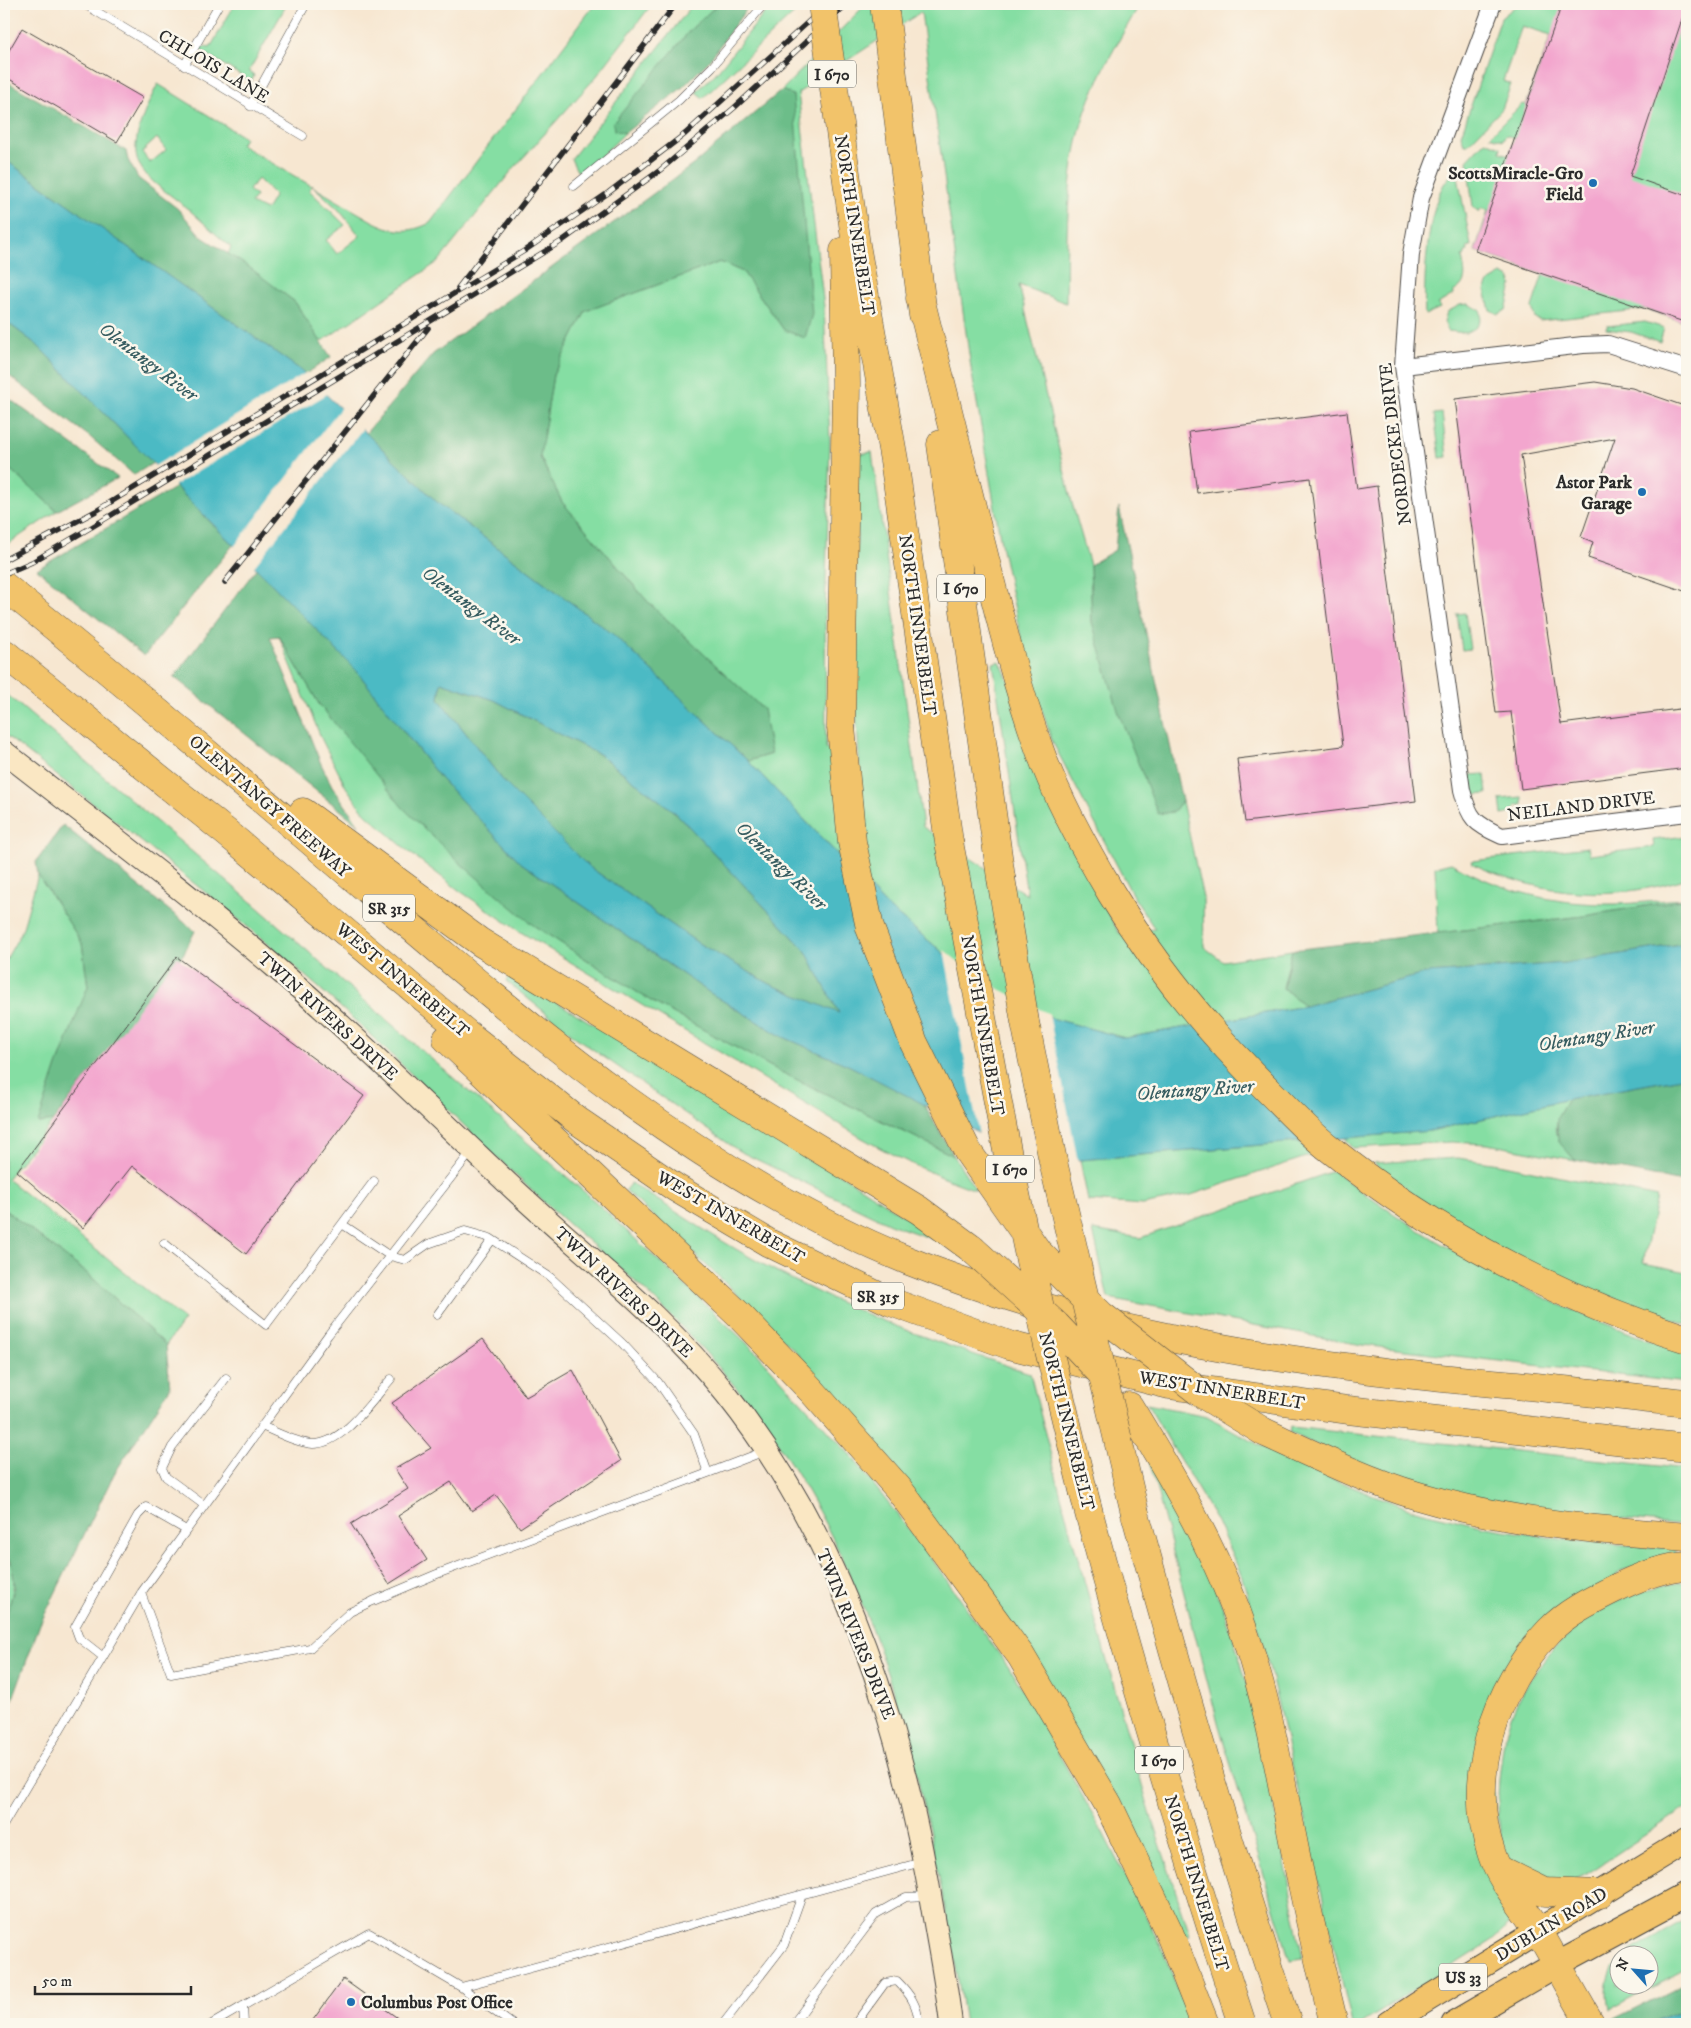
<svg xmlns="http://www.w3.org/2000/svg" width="1691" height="2028" font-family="'IM FELL DW Pica',serif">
	<rect width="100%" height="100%" fill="#fbf7ec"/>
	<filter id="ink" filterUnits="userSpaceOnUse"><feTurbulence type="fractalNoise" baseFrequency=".02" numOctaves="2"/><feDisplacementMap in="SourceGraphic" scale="10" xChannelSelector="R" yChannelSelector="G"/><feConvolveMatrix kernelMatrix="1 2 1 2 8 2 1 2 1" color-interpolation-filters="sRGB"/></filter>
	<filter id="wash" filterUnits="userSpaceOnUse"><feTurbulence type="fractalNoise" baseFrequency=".0096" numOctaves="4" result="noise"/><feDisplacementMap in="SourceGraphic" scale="20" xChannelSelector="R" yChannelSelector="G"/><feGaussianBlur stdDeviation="1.12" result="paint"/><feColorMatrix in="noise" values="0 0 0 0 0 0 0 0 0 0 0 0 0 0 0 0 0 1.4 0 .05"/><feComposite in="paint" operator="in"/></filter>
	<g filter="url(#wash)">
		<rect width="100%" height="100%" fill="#f7e7d1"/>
		<path fill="#85dea3" stroke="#588467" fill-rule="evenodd" d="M 235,4 L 287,4 L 249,71 L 254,75 L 251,82 L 199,49 L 201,46 L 210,48 Z
			M 595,4 L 652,4 L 596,77 L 513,169 L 438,262 L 321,342 L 295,302 L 228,254 L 231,247 C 212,232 197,215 178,201 C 164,190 148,181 139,164 C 128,144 148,103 158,84 L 245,138 L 241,145 L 372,221 C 394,232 408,234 430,223 ZM 157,138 L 166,150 L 150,163 L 142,152 ZM 258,179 L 275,195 L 266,210 L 251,203 L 256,196 L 249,190 ZM 312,185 L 339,210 L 360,236 L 337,254 L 326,240 L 345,225 L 309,190 Z
			M 693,4 L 718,4 L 691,29 L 614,130 L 625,133 L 586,171 L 577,171 L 571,159 Z
			M 772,4 L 804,4 L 703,98 L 696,92 L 716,73 Z
			M 866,4 L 1140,4 C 1120,38 1098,75 1085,113 C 1065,174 1067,240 1066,303 L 1019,285 L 1072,503 L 1090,565 L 1092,622 L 1173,812 L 1182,801 L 1203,898 L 1204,947 L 1223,961 L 1292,950 L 1283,988 L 1305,1006 L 1125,1038 L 1051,1018 L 976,980 L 888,907 L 748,761 L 771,754 L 762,709 L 649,603 L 562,502 L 540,457 L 553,375 L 586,311 L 720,262 L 743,272 L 784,330 L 793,96 L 782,90 ZM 921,12 L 971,368 L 1002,549 L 1027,666 L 1053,743 L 1133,896 L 1155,929 L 1119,933 L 1108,913 L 1000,661 L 993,663 L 1027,895 L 923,827 L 872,452 L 858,454 L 855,692 L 860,772 L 826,748 L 825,612 L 830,442 L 824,307 L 798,93 Z
			M 1518,4 L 1546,4 L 1560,9 L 1562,4 L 1687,4 L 1687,323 L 1645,309 L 1540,321 L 1535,318 L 1532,307 L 1543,274 L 1475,251 L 1488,211 L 1481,208 L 1479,212 L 1473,207 L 1467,160 L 1485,141 L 1501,147 L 1500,152 L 1509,155 L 1515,138 L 1506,135 L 1503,140 L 1490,136 L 1522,104 L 1526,105 L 1551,35 L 1522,26 L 1503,81 L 1511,84 L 1502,109 L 1468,144 L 1464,144 L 1461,135 L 1501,18 Z
			M 1454,174 L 1458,177 L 1471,246 L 1467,247 L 1468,251 L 1465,252 L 1465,256 L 1462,257 C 1465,273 1469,283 1453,292 L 1454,294 L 1438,304 L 1440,308 L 1425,315 C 1423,287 1427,187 1454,174 Z
			M 1502,274 L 1510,278 L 1512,285 L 1506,310 L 1498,314 L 1490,310 L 1485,290 L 1490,281 Z
			M 1468,304 L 1480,310 C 1484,320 1476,330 1466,333 L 1448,331 L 1444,322 L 1447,312 L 1460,305 Z
			M 1645,322 L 1664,328 L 1660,342 L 1631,332 L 1606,329 L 1607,326 Z
			M 1442,413 L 1447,457 L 1440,458 L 1434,414 Z
			M 4,464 L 57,511 L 5,546 L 4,545 Z
			M 1465,613 L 1470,649 L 1462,650 L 1457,614 Z
			M 279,636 L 319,704 L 533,925 L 651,1001 L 779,1071 L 954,1156 L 976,1190 C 936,1176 899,1159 862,1138 L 519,931 L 460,891 L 409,852 L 365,813 L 346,787 L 322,740 Z
			M 4,692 L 256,906 L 598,1204 L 753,1349 L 853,1458 L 934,1562 L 1014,1675 L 1100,1827 L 1162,1948 L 1191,2024 L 965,2024 C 959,1980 950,1936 942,1892 C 915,1753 878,1612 806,1489 C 766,1418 713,1357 655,1300 C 621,1267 583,1238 548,1206 C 470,1133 397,1057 317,986 C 217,898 109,817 4,734 Z
			M 1485,774 L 1487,794 L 1474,795 L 1469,775 Z
			M 1522,797 L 1523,805 L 1517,805 L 1511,813 L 1502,815 L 1500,799 Z
			M 1687,836 L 1687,878 C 1616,902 1541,896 1473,864 L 1472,861 L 1588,847 L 1590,855 L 1654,847 L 1653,840 Z
			M 1451,863 C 1504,892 1554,905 1615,904 C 1639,904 1664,899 1687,899 L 1584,916 L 1438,933 L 1435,867 Z
			M 38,875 L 82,943 L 88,987 L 57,1066 L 39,1123 L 53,1121 L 7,1179 L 184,1320 L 166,1345 L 88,1274 L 4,1209 L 4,963 L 22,931 Z
			M 510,974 L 804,1151 L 949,1245 L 890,1224 L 739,1151 L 578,1039 L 506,981 Z
			M 1568,1099 C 1550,1129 1553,1135 1575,1160 L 1487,1144 L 1451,1142 L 1353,1148 L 1345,1138 L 1430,1131 Z
			M 1299,1142 L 1315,1154 L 1191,1195 L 1143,1205 L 1088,1201 L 1080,1160 Z
			M 1458,1158 L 1499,1164 L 1657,1197 L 1643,1263 L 1687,1272 L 1687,1324 C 1601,1294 1513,1264 1437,1211 C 1415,1196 1395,1179 1373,1163 Z
			M 1334,1171 C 1438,1251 1561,1314 1687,1352 L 1687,1383 L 1362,1345 L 1108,1298 L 1093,1230 L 1140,1238 Z
			M 631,1183 C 677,1212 722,1243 770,1268 C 853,1313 942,1345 1030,1373 L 1069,1527 L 1151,1816 L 1190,1935 L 1184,1938 L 891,1461 L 795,1351 L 719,1277 L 625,1190 Z
			M 1147,1404 L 1207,1416 L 1286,1460 L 1360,1490 L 1411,1509 L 1485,1527 L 1566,1540 L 1676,1549 L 1676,1556 L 1620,1571 L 1485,1714 L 1504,1904 L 1510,1920 L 1505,1929 L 1493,1940 L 1361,2024 L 1352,2024 L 1270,1670 L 1241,1574 L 1216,1520 Z
			M 1291,1427 L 1687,1469 L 1687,1525 L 1571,1515 L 1439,1491 L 1355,1462 L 1290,1433 Z
			M 1147,1453 C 1176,1506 1206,1558 1226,1616 C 1264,1726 1281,1844 1303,1959 L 1290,1961 L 1219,1726 Z
			M 4,1553 C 22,1574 11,1598 4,1622 Z
			M 1687,1582 L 1687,1807 C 1663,1823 1639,1839 1615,1855 C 1600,1865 1583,1879 1565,1882 C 1558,1884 1547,1878 1540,1877 C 1534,1875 1527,1875 1521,1872 C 1485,1854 1499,1744 1512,1714 C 1525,1683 1546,1654 1571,1632 C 1600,1604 1648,1585 1687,1582 Z
			M 1687,1919 L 1687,1968 L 1609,2010 C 1605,1991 1607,1976 1618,1960 L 1618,1986 L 1648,1986 L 1648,1956 L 1625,1955 Z"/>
		<path fill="#6cbd89" stroke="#4c745a" d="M 718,4 L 750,4 L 708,62 L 683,87 L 625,133 L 614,130 L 613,123 L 691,29 Z
			M 4,80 L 126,151 L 128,160 L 138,178 L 178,209 L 202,237 L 249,267 L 295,302 L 331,357 L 306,374 L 4,159 Z
			M 782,90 L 793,95 L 812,314 L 805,338 L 784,330 L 743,272 L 720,262 L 586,311 L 553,375 L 540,457 L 562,502 L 649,603 L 763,709 L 771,754 L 748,761 L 614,635 L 438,503 L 366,433 L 433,354 L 694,164 Z
			M 4,320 L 37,345 L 153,463 L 134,475 L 90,437 L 4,372 Z
			M 4,395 L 118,478 L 57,511 L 4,464 Z
			M 176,487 L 233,545 L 144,656 L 37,569 Z
			M 1119,507 L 1182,801 L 1173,812 L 1158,814 L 1119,714 L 1092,622 L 1090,565 L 1115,550 Z
			M 257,568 L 355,669 L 441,779 L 521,863 L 710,993 L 781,1036 L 850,1066 L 923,1103 L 954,1156 L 779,1071 L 651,1001 L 533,925 L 461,864 L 403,808 L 319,704 L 279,636 L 270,637 L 321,764 L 332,786 L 359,825 L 174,677 Z
			M 441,682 L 494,700 L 600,755 L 677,814 L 805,950 L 840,1014 L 770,984 L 698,943 L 588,866 L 505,783 L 439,699 Z
			M 63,825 L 195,931 L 184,953 L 53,1121 L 38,1123 L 57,1066 L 88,986 L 82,943 L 38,875 L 36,862 Z
			M 1687,899 L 1687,943 L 1566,963 L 1428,973 L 1305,1006 L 1283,988 L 1292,950 L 1584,916 Z
			M 1687,1077 L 1687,1183 L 1575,1160 L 1558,1141 L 1557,1118 L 1568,1099 Z
			M 4,1209 L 88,1274 L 166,1345 L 170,1388 L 114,1474 L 40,1624 L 4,1723 L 4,1622 L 15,1586 L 11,1561 L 4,1553 Z
			M 1687,1982 L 1687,2009 L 1650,2024 L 1604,2024 Z"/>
		<path fill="#4cbac4" stroke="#3c7278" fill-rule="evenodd" d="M 4,159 L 302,371 L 438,503 L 614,635 L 748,761 L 888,907 L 976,980 L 1051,1018 L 1125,1038 L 1305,1006 L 1428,973 L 1566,963 L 1687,943 L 1687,1077 L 1568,1099 L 1430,1131 L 1080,1160 L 1006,1147 L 850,1066 L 781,1036 L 710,993 L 521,863 L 441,779 L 355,669 L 37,345 L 4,320 ZM 441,682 L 494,700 L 600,755 L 677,814 L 805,950 L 839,1013 L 770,984 L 698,943 L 588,866 L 505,783 L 439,699 Z
			M 1687,2009 L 1687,2024 L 1650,2024 Z"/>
		<path fill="#f7e7d1" d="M 307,372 L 329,393 L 172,487 L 153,467 Z
			M 342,406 L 364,427 L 253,568 L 233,548 Z
			M 944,950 L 978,978 L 1049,1014 L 1078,1162 L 1006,1149 L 979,1135 Z"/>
		<g id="blocks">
			<path fill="#f3a6ce" d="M 1562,4 L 1687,4 L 1630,176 L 1687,196 L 1687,323 L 1475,251 Z
				M 22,28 L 143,98 L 117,142 L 4,76 L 4,59 Z
				M 1595,382 L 1632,388 L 1687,407 L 1687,592 L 1588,558 L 1593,542 L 1581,537 L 1615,438 L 1521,455 L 1561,724 L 1687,708 L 1687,768 L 1521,789 L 1511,712 L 1496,713 L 1455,399 Z
				M 1347,412 L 1357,489 L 1377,486 L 1416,801 L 1245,822 L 1237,759 L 1343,746 L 1310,478 L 1197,493 L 1189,432 Z
				M 177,957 L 364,1096 L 246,1254 L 132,1166 L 83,1228 L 17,1171 Z
				M 483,1339 L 526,1397 L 573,1370 L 621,1461 L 520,1528 L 496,1495 L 472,1511 L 451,1482 L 398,1516 L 427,1560 L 389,1584 L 351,1524 L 408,1489 L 395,1469 L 431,1448 L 392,1403 Z
				M 343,1979 L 406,2024 L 310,2024 Z"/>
		</g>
	</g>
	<g filter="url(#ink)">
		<use href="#blocks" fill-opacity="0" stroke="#4a4744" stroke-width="1"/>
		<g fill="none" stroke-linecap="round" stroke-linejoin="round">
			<defs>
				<path id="service" d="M 84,4 L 303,136
					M 184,66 L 219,4
					M 250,106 L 306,4
					M 574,186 L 679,100 L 712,67 L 764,4
					M 374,1181 L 342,1224 L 390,1256 L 405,1260 L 428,1244 L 465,1231 L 490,1238 L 550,1277 L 622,1343 L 658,1382 L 694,1434 L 708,1473 L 765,1451
					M 164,1243 L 266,1325 L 342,1224
					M 437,1315 L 492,1240
					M 261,1426 C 277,1432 296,1443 313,1444 C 344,1444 372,1400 391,1379
					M 204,1505 L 166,1477 L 162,1468 L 172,1447 L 226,1378
					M 141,1593 L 171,1674 L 310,1648 L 350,1612 L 373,1601 L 437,1574 L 708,1473
					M 102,1656 L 79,1638 L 75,1627 L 138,1515 L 146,1507 L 186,1530
					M 4,1824 L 141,1593 L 328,1335 L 471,1152
					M 461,1987 L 512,2024
					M 243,2006 L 244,2024
					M 212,2024 L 369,1933 L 461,1987 L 922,1862
					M 723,2024 L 784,1945 L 802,1895
					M 793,2024 L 876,1914 L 906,1897 L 927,1896
					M 855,2024 L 885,1983 L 897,1981 C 909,1993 919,2006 918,2024"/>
				<path id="minor" d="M 1493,4 L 1421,198 L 1411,254 L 1403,366 L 1462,790 C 1469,819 1475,824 1502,836 L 1687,813
					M 1403,366 L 1583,345 L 1608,344 L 1687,369"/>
				<path id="secondary" d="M 4,752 C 95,823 188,893 276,968 C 354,1034 426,1106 500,1176 C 575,1248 661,1312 726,1394 C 845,1543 904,1732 934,1918 C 940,1953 947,1989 951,2024"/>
				<path id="primary" d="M 1389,2024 L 1419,2004 L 1687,1840
					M 1454,2024 L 1557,1964 L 1687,1894"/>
				<path id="motorway" d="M 884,4 L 923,315
					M 842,145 L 856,245 L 894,460 L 949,842
					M 920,298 C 940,378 960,459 980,539 C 998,610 1015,682 1040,751 C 1057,799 1085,849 1111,893 C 1155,966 1209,1032 1270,1092 C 1289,1111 1308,1132 1330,1149 C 1435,1233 1559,1299 1687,1339
					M 941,444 L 1001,878
					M 4,586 C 125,683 243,783 361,884 C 529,1028 701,1177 909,1261 C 1099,1337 1302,1366 1504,1384 C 1565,1389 1626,1397 1687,1403
					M 4,653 L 227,833 L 466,1033 L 578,1121 L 676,1188 L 769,1243 L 891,1302 L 1009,1345 L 1169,1385 L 1348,1410 L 1687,1448
					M 841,727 L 846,384 L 844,251
					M 303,812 L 480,942 L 919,1210 L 972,1249
					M 447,1039 L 738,1314 L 812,1391 L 898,1488 L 1021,1656 L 1108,1804 L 1169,1932 L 1205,2024
					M 1129,1406 C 1175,1481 1220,1557 1247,1641 C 1267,1701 1278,1764 1290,1825 C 1303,1892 1318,1958 1334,2024
					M 1264,1432 C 1314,1455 1365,1480 1418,1496 C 1505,1522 1597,1530 1687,1537
					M 1084,1494 C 1131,1673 1185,1849 1242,2024
					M 1135,1513 C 1182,1685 1231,1856 1288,2024
					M 1500,1870 L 1545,1892 L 1600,1894
					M 1591,2024 C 1573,1994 1557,1963 1539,1932 C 1524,1907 1501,1882 1492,1855 C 1465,1779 1495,1687 1549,1631 C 1566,1613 1590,1601 1612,1590 C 1634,1579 1662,1567 1687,1566"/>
			</defs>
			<use href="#service" stroke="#4a4744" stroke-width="9"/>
			<use href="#minor" stroke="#4a4744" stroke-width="18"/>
			<use href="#secondary" stroke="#4a4744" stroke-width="24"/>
			<use href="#primary" stroke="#4a4744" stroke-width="27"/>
			<use href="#motorway" stroke="#4a4744" stroke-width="29"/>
			<use href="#service" stroke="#fff" stroke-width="8"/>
			<use href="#minor" stroke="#fff" stroke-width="16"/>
			<use href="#secondary" stroke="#fae7c3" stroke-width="22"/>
			<use href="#primary" stroke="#f2c36a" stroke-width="25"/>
			<use href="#motorway" stroke="#f2c36a" stroke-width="28"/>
			<defs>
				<path id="rail" d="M 458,288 L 676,4
					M 4,560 L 96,511 L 524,251 L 608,193 L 685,134 L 828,4
					M 4,574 L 32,562 L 95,525 L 562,241 L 659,171 L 734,108 L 847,4
					M 225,582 L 428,328"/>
			</defs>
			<use href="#rail" stroke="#2b2b2b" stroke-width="5.5"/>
			<use href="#rail" stroke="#fbf7ec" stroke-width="4" stroke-dasharray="11" stroke-linecap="butt"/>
			<defs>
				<path id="motorway-bridge" d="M 822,4 L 842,145
					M 841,727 L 852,842 L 870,928 L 914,1043 L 968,1152 L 1038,1252 L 1101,1315 L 1202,1394 L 1264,1432
					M 949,842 L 1009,1161 L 1048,1346 L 1084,1494
					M 1001,878 L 1025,1022 L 1054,1166 L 1135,1513
					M 972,1249 L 1056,1325 L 1102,1374"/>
			</defs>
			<use href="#motorway-bridge" stroke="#4a4744" stroke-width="29" stroke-linecap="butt"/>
			<use href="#motorway-bridge" stroke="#f2c36a" stroke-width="28"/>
		</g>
	</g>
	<g fill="#1f6fb2" stroke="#fbf7ec" stroke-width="2">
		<circle cx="1593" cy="183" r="5"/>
		<circle cx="1642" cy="492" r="5"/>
		<circle cx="351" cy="2002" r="5"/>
	</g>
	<g text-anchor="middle" stroke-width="5" stroke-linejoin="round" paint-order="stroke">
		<g fill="#fbf7ec" stroke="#696865" stroke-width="1">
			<rect x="808" y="60.5" width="48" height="27" rx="4"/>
			<rect x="937" y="574.5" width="48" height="27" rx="4"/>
			<rect x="363" y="894.5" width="52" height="27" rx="4"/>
			<rect x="986" y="1155.5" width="48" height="27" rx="4"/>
			<rect x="852" y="1282.5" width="52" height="27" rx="4"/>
			<rect x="1135" y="1746.5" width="48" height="27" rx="4"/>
			<rect x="1439" y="1963.5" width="48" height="27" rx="4"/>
		</g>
		<g font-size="16" font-weight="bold" fill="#2b2b2b">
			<text x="832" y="80">I 670</text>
			<text x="961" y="594">I 670</text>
			<text x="389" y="914">SR 315</text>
			<text x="1010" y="1175">I 670</text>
			<text x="878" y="1302">SR 315</text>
			<text x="1159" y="1766">I 670</text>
			<text x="1463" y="1983">US 33</text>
		</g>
		<g font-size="18" fill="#2b2b2b" stroke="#fbf7ec">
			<text transform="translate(214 66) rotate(31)" y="6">CHLOIS LANE</text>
			<text transform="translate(855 225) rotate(81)" y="6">NORTH INNERBELT</text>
			<text transform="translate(1395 444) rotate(-97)" y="6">NORDECKE DRIVE</text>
			<text transform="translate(918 625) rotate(82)" y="6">NORTH INNERBELT</text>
			<text transform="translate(270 806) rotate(41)" y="6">OLENTANGY FREEWAY</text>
			<text transform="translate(1581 806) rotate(-7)" y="6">NEILAND DRIVE</text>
			<text transform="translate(403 980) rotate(40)" y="6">WEST INNERBELT</text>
			<text transform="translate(328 1016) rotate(42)" y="6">TWIN RIVERS DRIVE</text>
			<text transform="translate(983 1025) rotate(80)" y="6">NORTH INNERBELT</text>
			<text transform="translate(731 1217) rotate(30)" y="6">WEST INNERBELT</text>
			<text transform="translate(624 1292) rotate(43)" y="6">TWIN RIVERS DRIVE</text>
			<text transform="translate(1222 1390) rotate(9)" y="6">WEST INNERBELT</text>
			<text transform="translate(1067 1421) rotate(76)" y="6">NORTH INNERBELT</text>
			<text transform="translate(856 1634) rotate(68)" y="6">TWIN RIVERS DRIVE</text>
			<text transform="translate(1197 1883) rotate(73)" y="6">NORTH INNERBELT</text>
			<text transform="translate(1551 1924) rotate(-31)" y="6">DUBLIN ROAD</text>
		</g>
		<g font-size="18" font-weight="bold" fill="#2b2b2b" stroke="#fbf7ec" text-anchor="end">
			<text x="1583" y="179">ScottsMiracle-Gro<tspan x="1583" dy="21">Field</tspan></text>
			<text x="1632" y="488">Astor Park<tspan x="1632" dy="21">Garage</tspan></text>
			<text x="361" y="2008" text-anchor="start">Columbus Post Office</text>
		</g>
		<g font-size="19" font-style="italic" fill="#375d61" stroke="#fbf7ec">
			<text transform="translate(149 361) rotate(37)" y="7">Olentangy River</text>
			<text transform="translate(472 605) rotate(37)" y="7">Olentangy River</text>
			<text transform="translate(782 865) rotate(44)" y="7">Olentangy River</text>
			<text transform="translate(1596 1035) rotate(-9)" y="7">Olentangy River</text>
			<text transform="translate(1195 1089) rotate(-4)" y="7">Olentangy River</text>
		</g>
	</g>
	<rect width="1691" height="2028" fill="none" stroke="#fbf7ec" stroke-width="20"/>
	<g transform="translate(1634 1970) rotate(297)"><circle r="24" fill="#fbf7ec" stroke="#a8a59f"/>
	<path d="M0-4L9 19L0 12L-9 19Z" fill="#1f6fb2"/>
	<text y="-8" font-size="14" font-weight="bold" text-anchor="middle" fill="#2b2b2b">N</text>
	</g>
	<path d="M35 1986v8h156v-8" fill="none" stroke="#2b2b2b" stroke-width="2.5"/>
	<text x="42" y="1986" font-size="15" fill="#2b2b2b" stroke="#fbf7ec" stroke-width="4" paint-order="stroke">50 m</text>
</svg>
